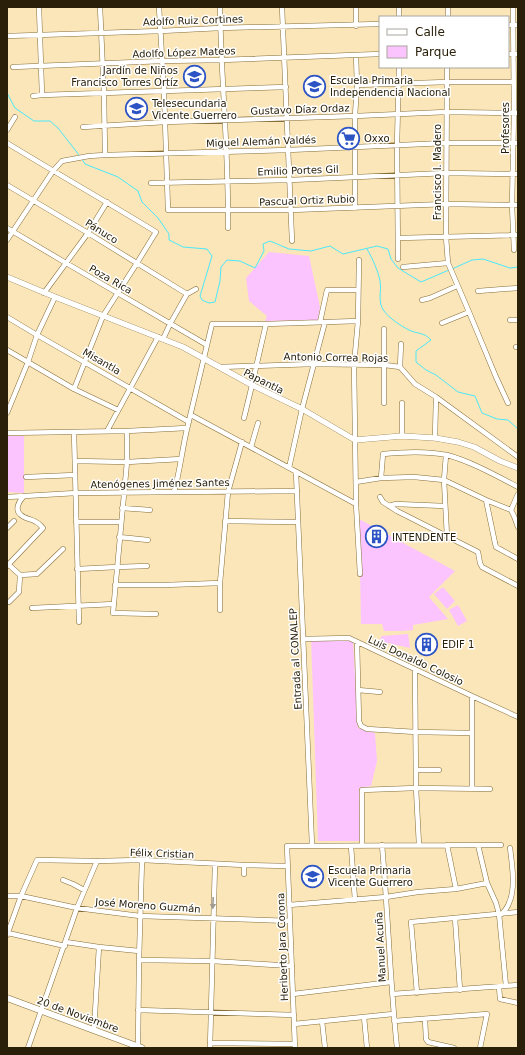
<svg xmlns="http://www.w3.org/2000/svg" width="525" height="1055" font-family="'DejaVu Sans',sans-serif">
	<rect width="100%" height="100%" fill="#fbe6b9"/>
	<path fill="#fcc4fe" d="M 269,252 L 309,256 L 320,307 L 318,320 L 265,321 L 267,316 L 249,301 L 246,278 Z
		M 7,436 L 24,436 L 24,493 L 7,492 Z
		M 359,519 L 455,571 L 429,597 L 448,619 L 413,625 L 413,630 L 400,631 L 384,631 L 382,624 L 361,624 Z
		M 443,587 L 455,601 L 447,609 L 434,594 Z
		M 458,605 L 467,621 L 458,626 L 449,610 Z
		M 408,634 L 410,648 L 379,641 L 382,636 Z
		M 311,637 L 353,641 L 358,728 L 375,733 L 377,761 L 371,786 L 359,788 L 360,841 L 318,841 Z"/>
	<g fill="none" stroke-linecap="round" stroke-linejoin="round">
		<path stroke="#4be8f9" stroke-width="1" d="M 7,93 L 15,108 L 34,121 L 50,121 L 58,128 L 79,155
			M 82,159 L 85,164 L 118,177 L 138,191 L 142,202 L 158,218 L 169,234 L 169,240 L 183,247 L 207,249 L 212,256 L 200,296 L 202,300 L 209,303 L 215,302 L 220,281 L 221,267 L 227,260 L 240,261 L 255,268 L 264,251 L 263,244 L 270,241 L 289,249 L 311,251 L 330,246 L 343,254 L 377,246 L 388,249 L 391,259 L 398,268 L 421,282 L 449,270
			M 367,249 C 372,258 378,270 380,281 C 382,291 377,302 384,311 C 389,318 401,326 409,330 C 417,334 424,332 431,340 L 416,351 L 416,362 L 426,370 L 436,375 L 458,392 L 475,396 L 482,413 L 497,419 L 508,420 L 518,429
			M 452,269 L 472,260 L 483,259 L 510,268 L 518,267"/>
		<defs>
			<path id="minor" d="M 39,7 L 42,95
				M 100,7 L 104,94 L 105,155
				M 159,7 L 164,91 L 168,210 L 291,210 L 446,204 L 518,205
				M 220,7 C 221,81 229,154 228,228
				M 282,7 L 292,241
				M 356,7 L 356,26
				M 399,7 L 399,17
				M 513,7 L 514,113 L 512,205 L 514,250
				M 448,17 L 448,7
				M 508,25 L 518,25
				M 7,36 L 161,31 L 220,28 L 380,24
				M 508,54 L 518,54
				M 13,67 L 162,61 L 222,60 L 380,54
				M 447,67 L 446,237 L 448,263 L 469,312 L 496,377 L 508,403
				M 357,85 L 447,82 L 513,82
				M 33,96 L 42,95 L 286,87
				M 83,127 L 165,122 L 355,116 L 446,112 L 518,113
				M 7,130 L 15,117
				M 7,143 C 56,173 107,202 156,232 L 137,263 L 103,316 L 74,389
				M 151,183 L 290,180 L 446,173 L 518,174
				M 7,185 L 88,233 L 187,294
				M 355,208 L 355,116 L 357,85 L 356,55
				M 7,228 L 66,263 L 207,345
				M 399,238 L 518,235
				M 7,240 L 53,171 L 62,161 L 89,156 L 105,155 L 288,150 L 446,143 L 518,143
				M 398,259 L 397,145 L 399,67
				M 359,260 L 358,321 L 354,365 L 356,504 L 360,574
				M 403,267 L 448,263
				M 478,291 L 518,288
				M 44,293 L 88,233 L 107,202
				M 422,300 L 430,298 L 457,286
				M 7,317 L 37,335 L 189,422
				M 510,320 L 518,320
				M 320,322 L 327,290 L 358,290
				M 442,323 L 469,312
				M 384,329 L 384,403
				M 163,339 L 170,324 L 187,294 L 196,289
				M 516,347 L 518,347
				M 7,350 L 74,389 L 118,410
				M 219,367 L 313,364 L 385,365 L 400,367 L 415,384 L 436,397 L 518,457
				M 400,367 L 401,344
				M 402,403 L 402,436
				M 7,413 L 28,362 L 37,335 L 55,297
				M 191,415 L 356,504
				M 244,418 L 252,385 L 266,324
				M 107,431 L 158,337
				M 127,431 L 127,462 L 113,613 L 156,614
				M 74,432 L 79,622
				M 7,433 L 127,431 L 187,428
				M 435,438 L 436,397
				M 251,447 L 258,423
				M 446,455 L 444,480 L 447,536
				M 75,461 L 127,462 L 181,459
				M 289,468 L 302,409 L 325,322
				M 296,472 L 312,845
				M 26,477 L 75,475
				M 381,478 L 383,454 C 402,452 428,451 447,455 C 470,461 497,476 518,487
				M 356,482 L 381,478 L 414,477 L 444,480 L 486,500 L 511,510 L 514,516 L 518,527
				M 174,492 C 180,471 182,450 187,429 C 195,394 204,359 212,324 L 266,324 L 358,321
				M 7,497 L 76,493 L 297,491
				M 380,497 L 383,502 L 397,511 L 476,551 L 478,552 L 480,563 L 482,567 L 518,586
				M 486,500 L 495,543 L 496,547 L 518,559
				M 389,506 L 396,504 L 445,506
				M 122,508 L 150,510
				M 511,510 L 518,494
				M 225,521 L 298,522
				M 76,522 L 121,522
				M 7,528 L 14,521
				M 119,537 L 148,540
				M 9,565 L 20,575
				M 7,566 L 43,528 C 41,526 39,523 36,522 C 32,519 25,519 21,515 C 14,510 19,501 24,496
				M 77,569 L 117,567 L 147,566
				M 115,585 L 165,585 L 220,583
				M 9,602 L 19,592 L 20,575 L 37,574 L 63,549
				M 32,608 L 114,604
				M 220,610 L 220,583 L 228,492 L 242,442
				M 303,639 L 349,638 L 472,696 L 518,717
				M 357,642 L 359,721 L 361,726 L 367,729 L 416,732 L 471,733
				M 415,670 L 416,788 L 419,845
				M 358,690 L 380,692
				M 416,770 L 439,770
				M 472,788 L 472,696
				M 382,845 C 388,913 390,981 397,1048
				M 447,845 L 456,889
				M 478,845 L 487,883 L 496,903 L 499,914 L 506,986
				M 351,846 L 355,900
				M 362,846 L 362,790 L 416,788 L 490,789
				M 244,874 L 244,865
				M 63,880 L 73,884 L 84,890
				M 7,896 L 21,896 L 77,908 L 140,916 L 290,921
				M 289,905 L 386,897 L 418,892 L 456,889 L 487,883
				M 502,914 C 505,910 508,907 509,903 C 516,888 512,864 510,848
				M 455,918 L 460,990
				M 8,933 L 65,946
				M 7,935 L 21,896 L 37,860 L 97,861 L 142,860 L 244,865 L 287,866
				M 66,942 L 99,947 L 139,951
				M 139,960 L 212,961 L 292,966
				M 499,987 L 500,999 L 518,1003
				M 417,993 L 411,922 L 518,912
				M 293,994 L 391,982
				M 392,994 L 518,985
				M 138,1010 L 294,1015
				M 364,1017 L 367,1048
				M 425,1019 L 426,1039 L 428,1042 L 454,1048
				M 322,1021 L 325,1048
				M 394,1021 L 487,1014 L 480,1048
				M 294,1024 L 393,1014
				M 94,1030 L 99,947
				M 210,1043 L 295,1044
				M 138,1046 L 139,960 L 142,860
				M 28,1048 L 77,908 L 97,861
				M 210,1048 L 215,864
				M 295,1048 L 287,846 L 501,845"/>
			<path id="tertiary" d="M 7,277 L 55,297 L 183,347 L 252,385 L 302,409 L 355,440 L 402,436 L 435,438 L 458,442 L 474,447 L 500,461 L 518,468"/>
			<path id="secondary" d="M 7,998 L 142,1048"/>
		</defs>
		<use href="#minor" stroke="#866e39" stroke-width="5.5"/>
		<use href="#tertiary" stroke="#866e39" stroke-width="6"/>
		<use href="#secondary" stroke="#866e39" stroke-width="7"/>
		<use href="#minor" stroke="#fff" stroke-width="4.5"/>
		<use href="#tertiary" stroke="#fff" stroke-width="5.5"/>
		<use href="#secondary" stroke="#fff" stroke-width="6"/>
	</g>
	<defs><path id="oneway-solid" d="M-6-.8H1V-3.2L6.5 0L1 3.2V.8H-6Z"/></defs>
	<use fill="#9f9b91" href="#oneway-solid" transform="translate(213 903) rotate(92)"/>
	<defs>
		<symbol id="school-ring" viewBox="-11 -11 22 22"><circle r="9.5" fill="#fff" stroke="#2d54c4" stroke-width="1.5"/><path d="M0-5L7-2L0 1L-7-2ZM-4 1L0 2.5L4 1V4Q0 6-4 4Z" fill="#2d54c4"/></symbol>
		<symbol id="supermarket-ring" viewBox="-11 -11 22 22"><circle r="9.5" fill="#fff" stroke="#2d54c4" stroke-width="1.5"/><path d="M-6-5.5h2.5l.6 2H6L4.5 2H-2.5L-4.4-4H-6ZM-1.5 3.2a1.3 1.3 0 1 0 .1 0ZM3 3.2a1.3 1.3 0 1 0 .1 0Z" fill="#2d54c4"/></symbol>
		<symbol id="building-ring" viewBox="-11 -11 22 22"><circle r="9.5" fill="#fff" stroke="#2d54c4" stroke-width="1.5"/><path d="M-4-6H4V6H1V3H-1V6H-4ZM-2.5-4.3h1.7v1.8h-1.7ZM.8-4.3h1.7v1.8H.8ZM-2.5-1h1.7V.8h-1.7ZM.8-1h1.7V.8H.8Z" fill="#2d54c4"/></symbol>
	</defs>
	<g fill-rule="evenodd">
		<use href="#school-ring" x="182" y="64" width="25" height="25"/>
		<use href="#school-ring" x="302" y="74" width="25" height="25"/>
		<use href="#school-ring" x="124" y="96" width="25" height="25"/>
		<use href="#supermarket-ring" x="336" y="126" width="25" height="25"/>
		<use href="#building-ring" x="364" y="524" width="25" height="25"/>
		<use href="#building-ring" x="414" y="632" width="25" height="25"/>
		<use href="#school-ring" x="300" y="864" width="25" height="25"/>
	</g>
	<g text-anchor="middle" stroke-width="3" stroke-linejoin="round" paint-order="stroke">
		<g font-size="10" fill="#2a200a" stroke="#fff">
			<text transform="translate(193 20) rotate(-2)" y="4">Adolfo Ruiz Cortines</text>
			<text transform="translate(184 52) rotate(-2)" y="4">Adolfo López Mateos</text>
			<text transform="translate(300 109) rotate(-2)" y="4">Gustavo Díaz Ordaz</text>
			<text transform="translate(505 128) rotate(-90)" y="4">Profesores</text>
			<text transform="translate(261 141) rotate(-2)" y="4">Miguel Alemán Valdés</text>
			<text transform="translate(298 170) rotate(-2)" y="4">Emilio Portes Gil</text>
			<text transform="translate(437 172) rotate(-90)" y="4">Francisco I. Madero</text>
			<text transform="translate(307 200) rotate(-2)" y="4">Pascual Ortiz Rubio</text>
			<text transform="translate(102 231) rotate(32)" y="4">Pánuco</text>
			<text transform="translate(111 279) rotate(30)" y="4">Poza Rica</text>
			<text transform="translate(336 357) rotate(1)" y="4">Antonio Correa Rojas</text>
			<text transform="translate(102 361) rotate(30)" y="4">Misantla</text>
			<text transform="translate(264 381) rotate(27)" y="4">Papantla</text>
			<text transform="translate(160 483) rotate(-1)" y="4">Atenógenes Jiménez Santes</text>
			<text transform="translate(295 659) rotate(-93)" y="4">Entrada al CONALEP</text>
			<text transform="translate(416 660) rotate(25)" y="4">Luis Donaldo Colosio</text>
			<text transform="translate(162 853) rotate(2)" y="4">Félix Cristian</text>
			<text transform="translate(148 905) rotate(4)" y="4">José Moreno Guzmán</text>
			<text transform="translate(282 947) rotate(-92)" y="4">Heriberto Jara Corona</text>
			<text transform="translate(380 947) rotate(-93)" y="4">Manuel Acuña</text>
			<text transform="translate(78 1014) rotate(20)" y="4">20 de Noviembre</text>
		</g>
		<g font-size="10" fill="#2a200a" stroke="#fff" text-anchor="start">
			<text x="178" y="74" text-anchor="end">Jardín de Niños<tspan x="178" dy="12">Francisco Torres Ortíz</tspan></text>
			<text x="330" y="84">Escuela Primaria<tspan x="330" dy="12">Independencia Nacional</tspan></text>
			<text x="152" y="107">Telesecundaria<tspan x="152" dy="12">Vicente Guerrero</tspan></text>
			<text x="364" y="142">Oxxo</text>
			<text x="392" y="541">INTENDENTE</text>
			<text x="442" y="648">EDIF 1</text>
			<text x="328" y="874">Escuela Primaria<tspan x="328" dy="12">Vicente Guerrero</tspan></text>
		</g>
	</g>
	<rect width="525" height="1055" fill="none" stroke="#2a200a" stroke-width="16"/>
	<rect x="379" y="16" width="130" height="52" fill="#ffffff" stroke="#aaa69d"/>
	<rect x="387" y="29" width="20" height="6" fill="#ffffff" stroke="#aaa69d"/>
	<text x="415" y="36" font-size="12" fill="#2a200a">Calle</text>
	<rect x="387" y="46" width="20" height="12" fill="#fcc4fe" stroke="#aaa69d"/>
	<text x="415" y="56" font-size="12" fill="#2a200a">Parque</text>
</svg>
